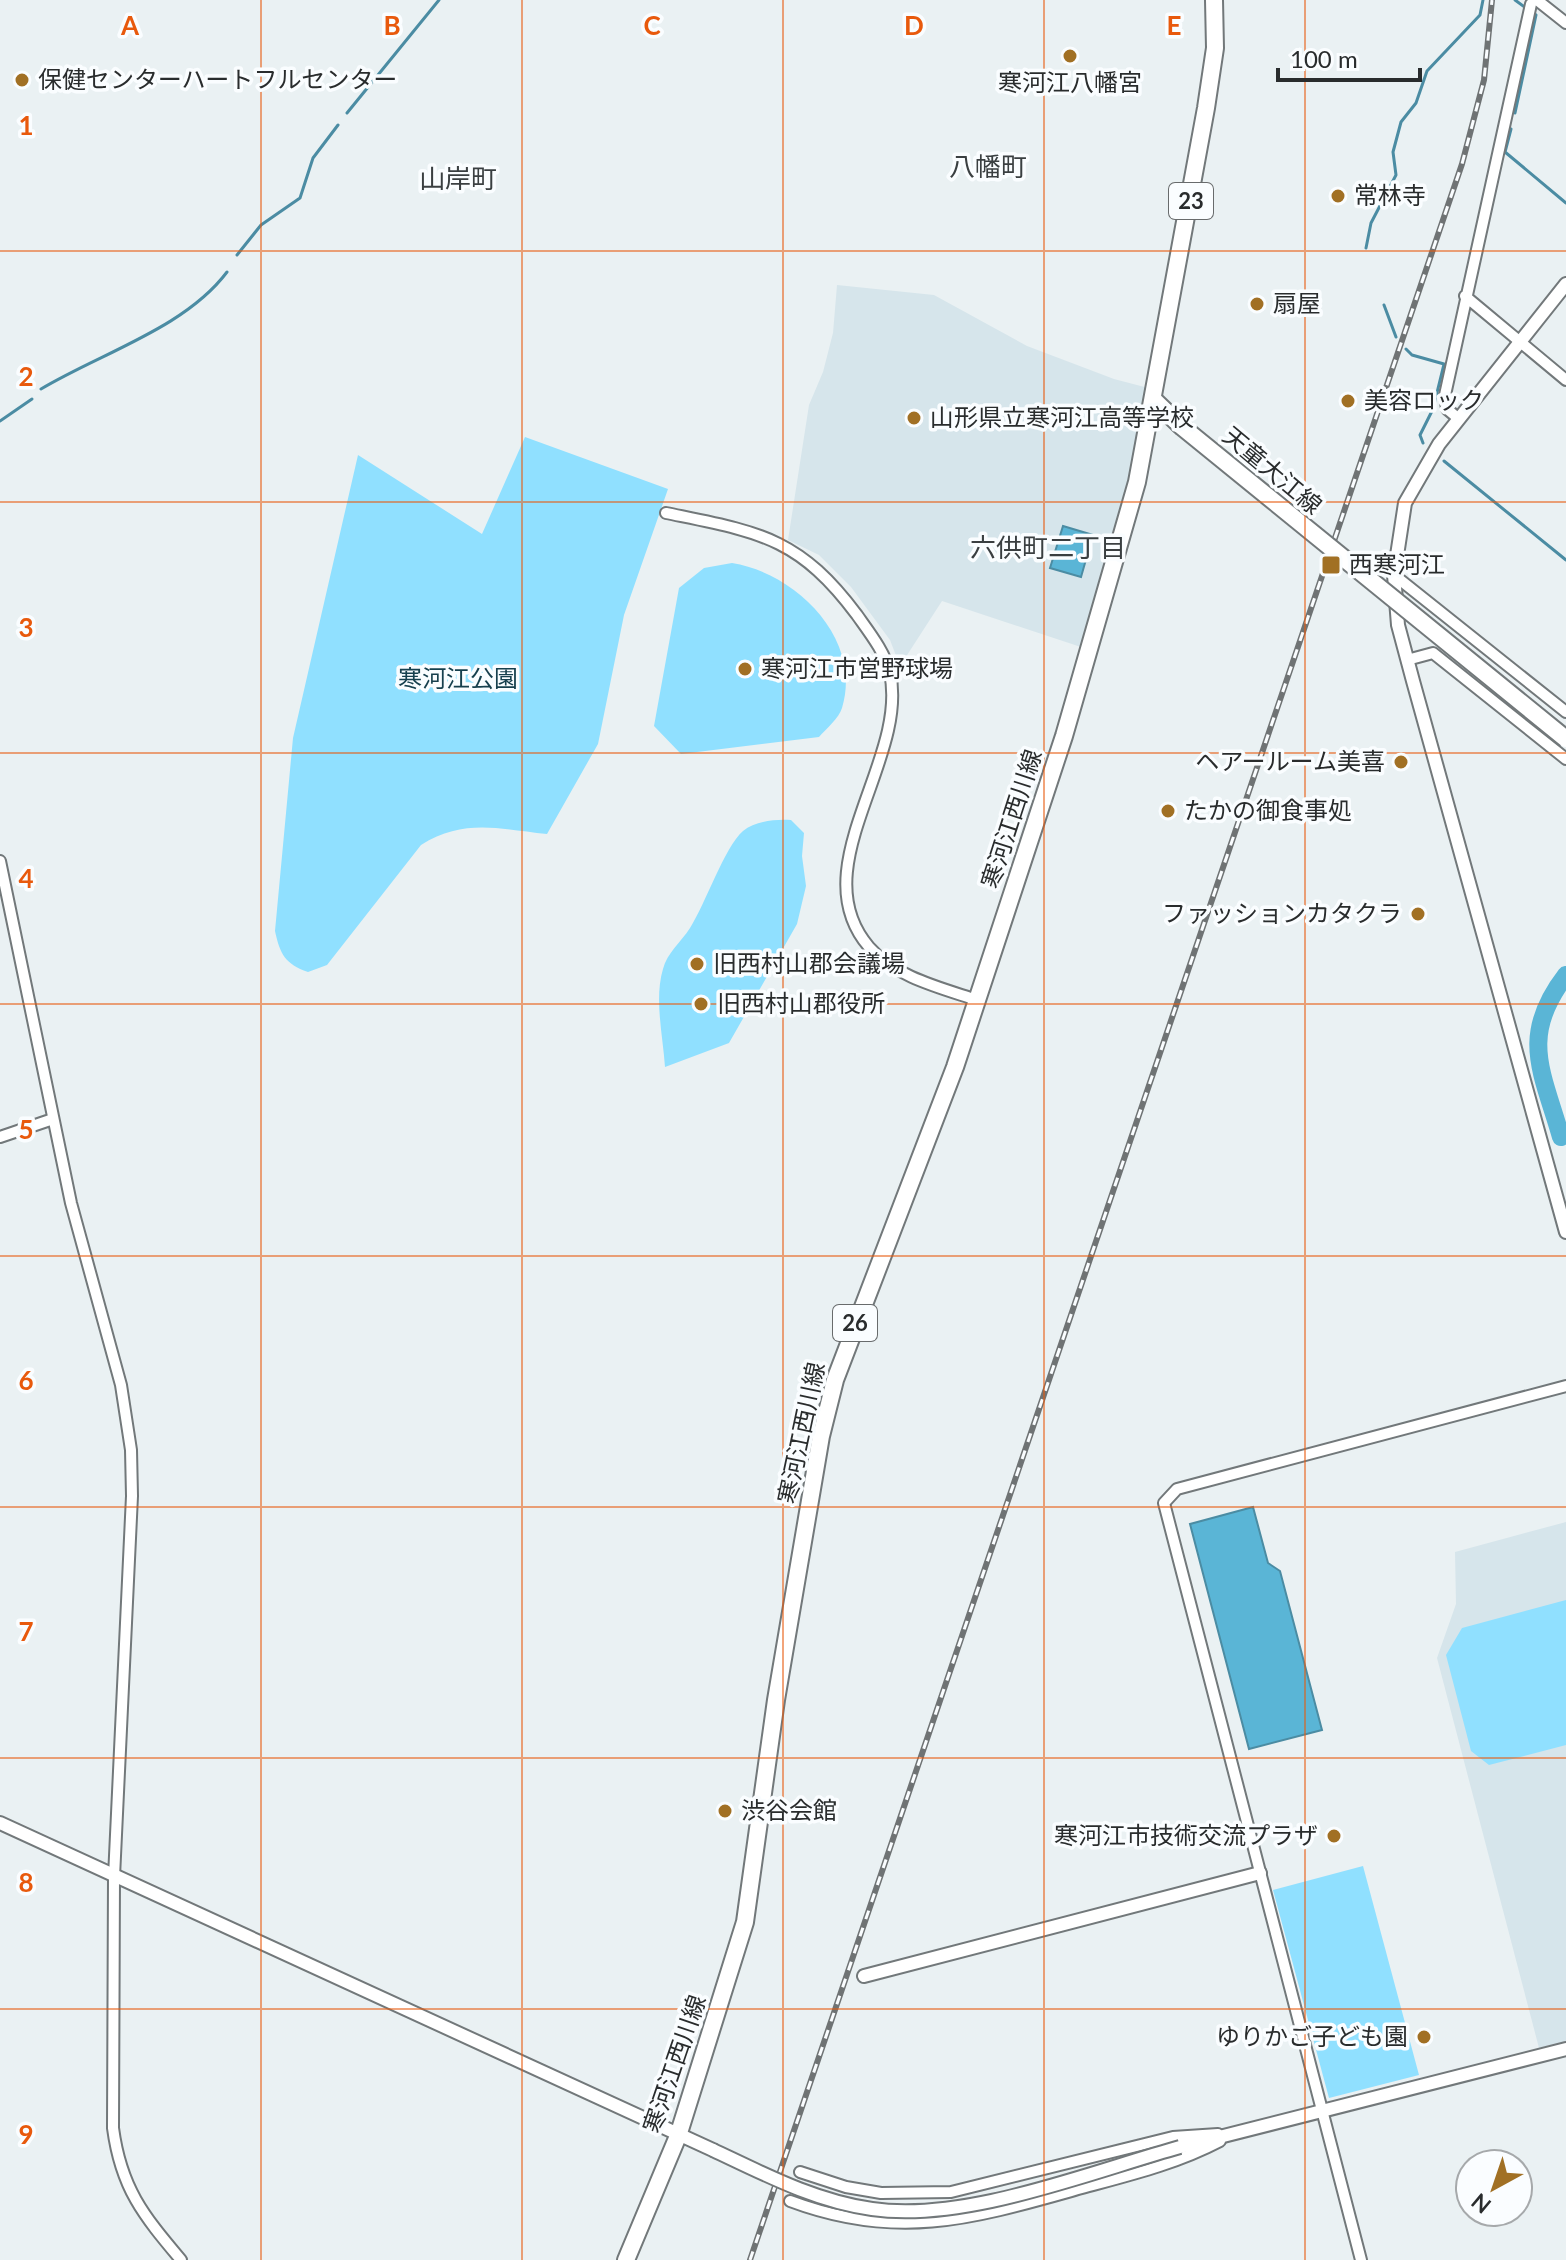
<svg xmlns="http://www.w3.org/2000/svg" width="1566" height="2260" font-family="Lato,'Noto Sans JP',sans-serif">
	<rect width="100%" height="100%" fill="#eaf1f3"/>
	<path fill="#d6e5eb" d="M 837,285 L 934,295 L 1027,346 L 1114,379 L 1156,390 L 1090,650 L 942,601 L 900,666 L 890,640 L 851,587 L 819,555 L 788,540 L 809,405 L 823,372 L 833,333 Z
		M 1566,1522 L 1566,2041 L 1539,2048 L 1437,1658 L 1456,1604 L 1455,1552 Z"/>
	<path fill="#90e0ff" d="M 525,437 L 668,489 L 624,615 L 598,744 L 547,834 C 499,829 464,818 421,845 L 327,965 L 308,972 C 285,964 280,954 275,931 L 293,738 L 358,455 L 482,534 Z
		M 732,563 C 795,573 863,638 842,708 C 839,718 826,729 819,737 L 681,754 L 654,726 L 679,588 L 704,568 Z
		M 791,820 L 804,833 L 802,856 L 806,886 L 797,924 L 729,1043 L 665,1067 C 663,1036 654,999 663,969 C 667,953 681,942 690,928 C 706,903 724,848 743,831 C 755,821 776,819 791,820 Z
		M 1566,1600 L 1566,1745 L 1489,1765 L 1471,1751 L 1446,1655 L 1462,1628 Z
		M 1363,1866 L 1419,2075 L 1329,2098 L 1273,1890 Z"/>
	<path fill="#5ab5d6" stroke="#4b8ca3" stroke-width="2" d="M 1063,526 L 1093,535 L 1081,577 L 1050,568 Z
		M 1253,1507 L 1268,1563 L 1280,1571 L 1322,1730 L 1249,1749 L 1190,1524 Z"/>
	<g fill="none" stroke-linecap="round" stroke-linejoin="round">
		<path stroke="#4b8ca3" stroke-width="3" d="M 1515,0 L 1526,8
			M 347,113 L 439,0
			M 1515,113 L 1536,15 L 1532,12
			M 1511,129 L 1505,152 L 1566,203
			M 1366,248 L 1371,223 L 1396,175 L 1393,152 L 1401,122 L 1416,103 L 1427,71 L 1480,15 L 1483,0
			M 237,255 L 261,225 L 300,198 L 313,158 L 338,125
			M 1384,305 L 1396,337
			M 1406,349 L 1412,355 L 1444,364 L 1433,409 L 1420,435 L 1423,443
			M 41,389 C 101,353 185,328 227,272
			M 0,421 L 32,399
			M 1444,461 L 1566,560"/>
		<path stroke="#5ab5d6" stroke-width="18" d="M 1561,1137 C 1542,1071 1519,1036 1566,975"/>
		<defs>
			<path id="minor" d="M 1537,0 L 1566,23
				M 1465,296 L 1566,380
				M 1459,419 L 1447,409 L 1445,395 L 1531,4
				M 666,513 C 758,532 798,536 857,615 C 869,632 885,652 890,673 C 909,761 801,868 869,947 C 895,977 941,988 977,1000
				M 1394,575 L 1566,712
				M 1407,660 L 1433,653 L 1566,759
				M 0,861 L 71,1203 L 121,1385 L 131,1450 L 132,1496 L 114,1877 L 113,2128 C 121,2188 143,2215 181,2260
				M 0,1137 L 53,1119
				M 800,2172 L 846,2187 L 881,2193 L 951,2192 L 1173,2137 L 1218,2134
				M 790,2201 C 899,2242 975,2218 1082,2188 C 1130,2175 1176,2164 1220,2141
				M 1361,2260 L 1164,1503 L 1177,1489 L 1566,1386"/>
			<path id="tertiary" d="M 1566,284 L 1439,444 L 1405,503 L 1394,575 L 1398,625 L 1413,681 L 1566,1232
				M 0,1823 L 713,2150
				M 864,1976 L 1260,1873
				M 1180,2147 L 1566,2049"/>
			<path id="primary" d="M 1155,401 L 1181,426
				M 626,2260 L 678,2136 L 745,1922 L 776,1700 L 821,1436 L 835,1380 L 955,1067 L 1064,736 L 1137,482 L 1206,108 L 1215,48 L 1214,0"/>
		</defs>
		<use href="#minor" stroke="#72787a" stroke-width="14"/>
		<use href="#tertiary" stroke="#72787a" stroke-width="16"/>
		<use href="#primary" stroke="#72787a" stroke-width="20"/>
		<use href="#minor" stroke="#fff" stroke-width="10"/>
		<use href="#tertiary" stroke="#fff" stroke-width="12"/>
		<use href="#primary" stroke="#fff" stroke-width="16"/>
		<defs>
			<path id="rail" d="M 750,2260 L 1462,164 L 1484,80 L 1492,0"/>
		</defs>
		<use href="#rail" stroke="#6f7374" stroke-width="6"/>
		<use href="#rail" stroke="#fafdff" stroke-width="3" stroke-dasharray="9" stroke-linecap="butt"/>
		<defs>
			<path id="tertiary-bridge" d="M 713,2150 C 764,2174 815,2201 872,2209 C 964,2223 1090,2172 1180,2147"/>
			<path id="primary-bridge" d="M 1181,426 L 1566,739"/>
		</defs>
		<use href="#tertiary-bridge" stroke="#72787a" stroke-width="16" stroke-linecap="butt"/>
		<use href="#primary-bridge" stroke="#72787a" stroke-width="20" stroke-linecap="butt"/>
		<use href="#tertiary-bridge" stroke="#fff" stroke-width="12"/>
		<use href="#primary-bridge" stroke="#fff" stroke-width="16"/>
	</g>
	<path fill="none" stroke="#e8590c" stroke-width="2" stroke-opacity="0.55" d="M 261,0 L 261,2260M 522,0 L 522,2260M 783,0 L 783,2260M 1044,0 L 1044,2260M 1305,0 L 1305,2260M 0,251 L 1566,251M 0,502 L 1566,502M 0,753 L 1566,753M 0,1004 L 1566,1004M 0,1256 L 1566,1256M 0,1507 L 1566,1507M 0,1758 L 1566,1758M 0,2009 L 1566,2009"/>
	<g fill="#a17024" stroke="#fafdff" stroke-width="3">
		<circle cx="1070" cy="56" r="8"/>
		<circle cx="22" cy="80" r="8"/>
		<circle cx="1338" cy="196" r="8"/>
		<circle cx="1257" cy="304" r="8"/>
		<circle cx="1348" cy="401" r="8"/>
		<circle cx="914" cy="418" r="8"/>
		<rect x="1321" y="555" width="20" height="20" rx="4"/>
		<circle cx="745" cy="669" r="8"/>
		<circle cx="1401" cy="762" r="8"/>
		<circle cx="1168" cy="811" r="8"/>
		<circle cx="1418" cy="914" r="8"/>
		<circle cx="697" cy="964" r="8"/>
		<circle cx="701" cy="1004" r="8"/>
		<circle cx="725" cy="1811" r="8"/>
		<circle cx="1334" cy="1836" r="8"/>
		<circle cx="1424" cy="2037" r="8"/>
	</g>
	<g text-anchor="middle" stroke-width="7" stroke-linejoin="round" paint-order="stroke">
		<g fill="#fafdff" stroke="#686b6c" stroke-width="2">
			<rect x="1169" y="183" width="44" height="36" rx="6"/>
			<rect x="833" y="1305" width="44" height="36" rx="6"/>
		</g>
		<g font-size="22" font-weight="bold" fill="#292c2d">
			<text x="1191" y="209">23</text>
			<text x="855" y="1331">26</text>
		</g>
		<g font-size="24" fill="#292c2d" stroke="#fafdff" text-anchor="start">
			<text x="38" y="88">保健センターハートフルセンター</text>
			<text x="1070" y="91" text-anchor="middle">寒河江八幡宮</text>
			<text x="1354" y="204">常林寺</text>
			<text x="1273" y="312">扇屋</text>
			<text x="1364" y="409">美容ロック</text>
			<text x="930" y="426">山形県立寒河江高等学校</text>
			<text x="1349" y="573">西寒河江</text>
			<text x="761" y="677">寒河江市営野球場</text>
			<text x="1385" y="770" text-anchor="end">ヘアールーム美喜</text>
			<text x="1184" y="819">たかの御食事処</text>
			<text x="1402" y="922" text-anchor="end">ファッションカタクラ</text>
			<text x="713" y="972">旧西村山郡会議場</text>
			<text x="717" y="1012">旧西村山郡役所</text>
			<text x="741" y="1819">渋谷会館</text>
			<text x="1318" y="1844" text-anchor="end">寒河江市技術交流プラザ</text>
			<text x="1408" y="2045" text-anchor="end">ゆりかご子ども園</text>
		</g>
		<g font-size="24" fill="#292c2d" stroke="#fafdff">
			<text transform="translate(1272 471) rotate(40)" y="8">天童大江線</text>
			<text transform="translate(1012 819) rotate(-72)" y="8">寒河江西川線</text>
			<text transform="translate(802 1433) rotate(-78)" y="8">寒河江西川線</text>
			<text transform="translate(675 2064) rotate(-71)" y="8">寒河江西川線</text>
		</g>
		<g font-size="24" fill="#17404e" stroke="#fafdff">
			<text x="458" y="687">寒河江公園</text>
		</g>
		<g font-size="26" fill="#3a3f41" stroke="#fafdff">
			<text x="988" y="176">八幡町</text>
			<text x="458" y="188">山岸町</text>
			<text x="1048" y="557">六供町二丁目</text>
		</g>
	</g>
	<g font-size="26" text-anchor="middle" font-weight="bold" fill="#e8590c" stroke="#fafdff" stroke-width="7" stroke-linejoin="round" paint-order="stroke">
		<text x="130" y="35">A</text>
		<text x="392" y="35">B</text>
		<text x="652" y="35">C</text>
		<text x="914" y="35">D</text>
		<text x="1174" y="35">E</text>
		<text x="26" y="135">1</text>
		<text x="26" y="386">2</text>
		<text x="26" y="637">3</text>
		<text x="26" y="888">4</text>
		<text x="26" y="1139">5</text>
		<text x="26" y="1390">6</text>
		<text x="26" y="1641">7</text>
		<text x="26" y="1892">8</text>
		<text x="26" y="2144">9</text>
	</g>
	<g transform="translate(1494 2188) rotate(220)"><circle r="38" fill="#fafdff" stroke="#a6a9ab" stroke-width="2"/>
	<path d="M0-6L14 30L0 20L-14 30Z" fill="#a17024"/>
	<text y="-12" font-size="22" font-weight="bold" text-anchor="middle" fill="#292c2d">N</text>
	</g>
	<path d="M1278 68v12h142v-12" fill="none" stroke="#292c2d" stroke-width="4"/>
	<text x="1290" y="68" font-size="24" fill="#292c2d" stroke="#fafdff" stroke-width="6" paint-order="stroke">100 m</text>
</svg>
